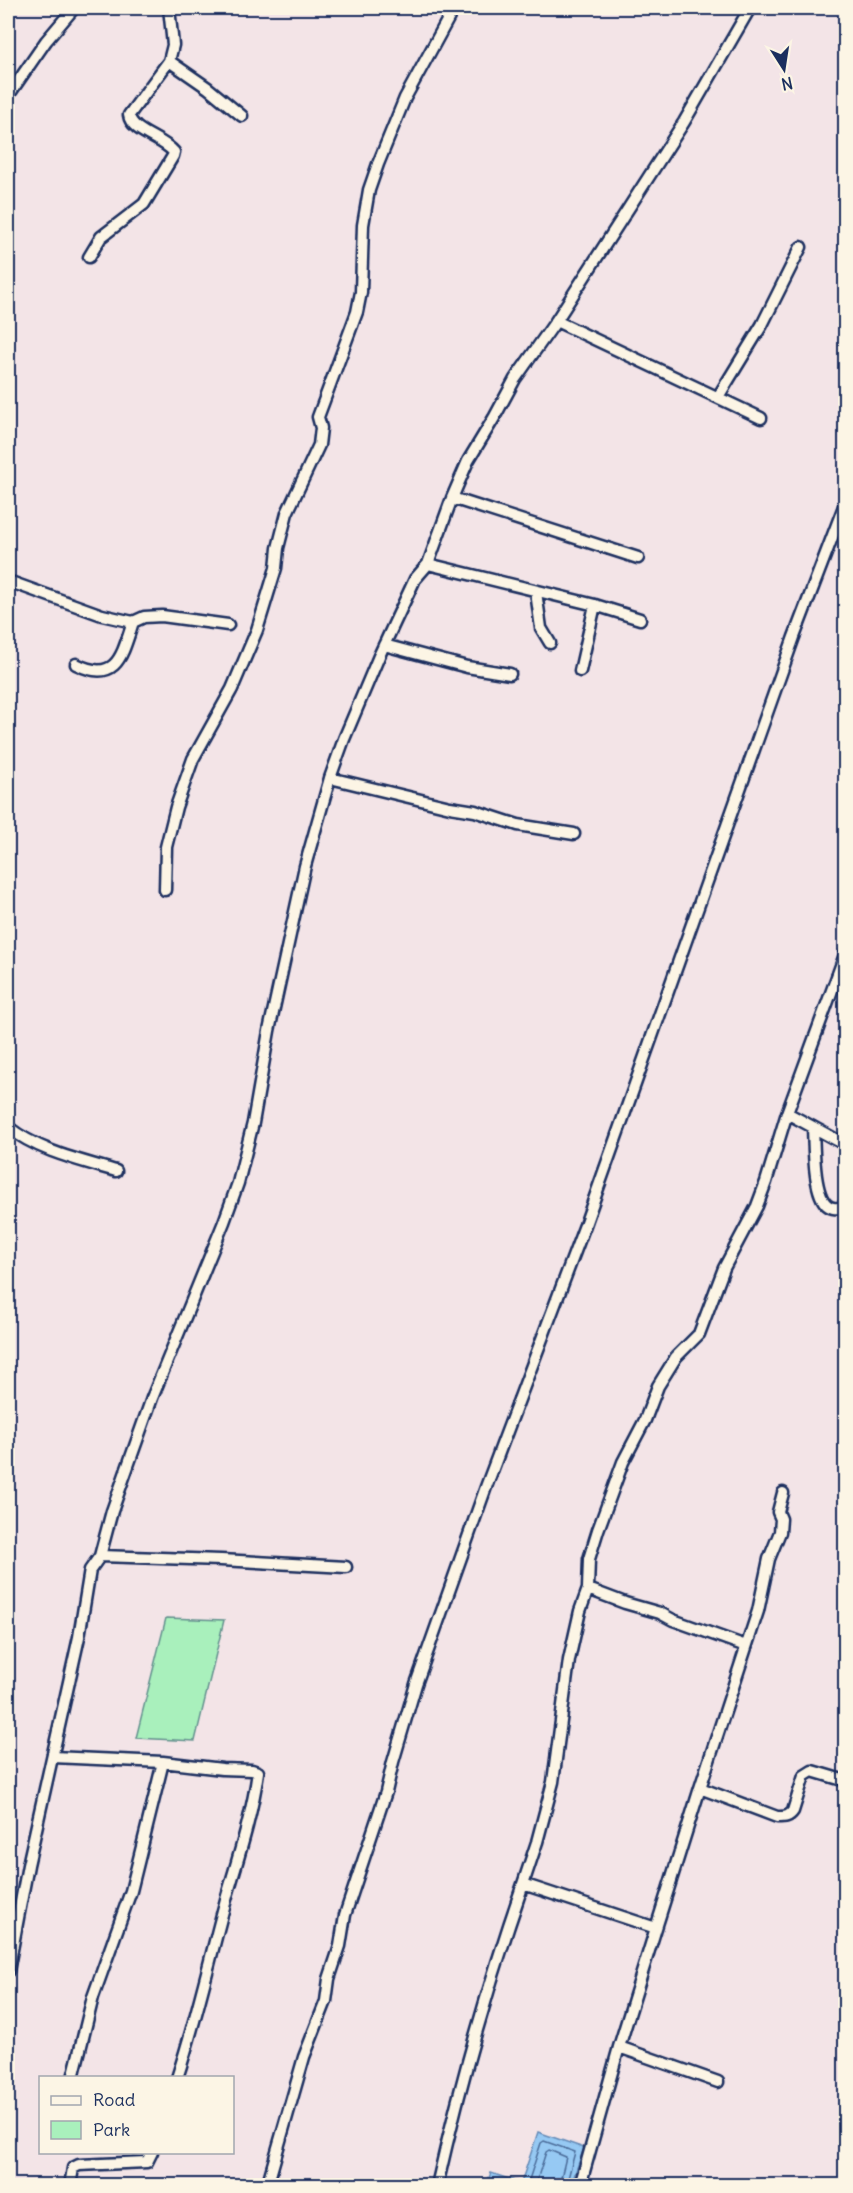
<svg xmlns="http://www.w3.org/2000/svg" width="853" height="2193" font-family="Delius,sans-serif">
	<rect width="100%" height="100%" fill="#f3e4e7"/>
	<filter id="ink" filterUnits="userSpaceOnUse"><feTurbulence type="fractalNoise" baseFrequency=".0167" numOctaves="2"/><feDisplacementMap in="SourceGraphic" scale="12" xChannelSelector="R" yChannelSelector="G"/><feConvolveMatrix kernelMatrix="1 2 1 2 8 2 1 2 1" color-interpolation-filters="sRGB"/></filter>
	<g filter="url(#ink)">
		<path fill="#a9f0bc" stroke="#62908d" stroke-width="1.5" d="M 166,1618 L 224,1620 L 195,1741 L 136,1738 Z"/>
		<path fill="#96c9f3" stroke="#658bb7" stroke-width="1.5" d="M 538,2132 L 584,2148 L 571,2185 L 486,2185 L 491,2173 L 521,2183 Z"/>
		<g fill="none" stroke-linecap="round" stroke-linejoin="round">
			<path stroke="#4c6d9a" stroke-width="1.5" d="M 527,2186 L 541,2143 L 544,2141 L 575,2152 L 566,2186
				M 535,2186 L 546,2152 L 549,2150 L 566,2157 L 559,2186"/>
			<defs>
				<path id="minor" d="M 169,61 L 208,88 L 242,116
					M 8,96 L 46,41 L 74,8
					M 89,257 L 101,237 L 144,204 L 173,156 L 174,152 C 163,138 131,132 129,115 L 169,61 L 173,45 L 169,8
					M 556,321 L 761,418
					M 718,397 L 762,325 L 801,247
					M 452,498 L 638,558
					M 428,564 L 595,605 L 640,619
					M 8,581 L 102,615 L 133,622 L 144,617 L 162,616 L 228,625
					M 536,592 L 541,628 L 550,643
					M 384,645 L 467,667 L 510,674
					M 76,664 C 117,684 122,655 133,622
					M 580,671 L 595,605
					M 330,778 L 450,807 L 475,811 L 518,825 L 574,834
					M 165,890 L 166,847 L 176,807 L 193,759 L 232,689 L 257,630 L 276,568 L 278,548 L 287,513 L 319,445 L 321,428 L 318,417 L 357,312 L 361,292 L 363,225 L 369,190 L 378,164 L 405,98 L 454,8
					M 787,1113 L 846,1145
					M 8,1127 C 38,1151 79,1160 116,1171
					M 813,1127 C 814,1146 813,1193 827,1205 C 833,1210 839,1208 846,1207
					M 100,1556 L 221,1560 L 346,1567
					M 588,1589 L 625,1603 L 660,1613 L 673,1620 L 746,1646
					M 53,1757 L 163,1762
					M 700,1788 L 758,1611 L 769,1559 L 780,1532 L 781,1519 L 778,1512 L 783,1493
					M 523,1884 L 537,1842 L 553,1782 L 569,1660 L 580,1611 L 588,1589 L 589,1559 L 598,1530 L 623,1462 L 645,1420 L 658,1386 L 676,1357 L 699,1334 L 724,1268 L 757,1206 L 766,1182 L 787,1113 L 846,952
					M 656,1928 L 700,1788 L 777,1817 C 785,1817 789,1817 793,1811 L 804,1776 L 812,1771 L 846,1781
					M 8,1971 L 28,1865 L 79,1637 L 90,1570 L 100,1556 L 112,1511 L 152,1398 L 224,1222 L 238,1183 L 253,1123 L 269,1031 L 305,866 L 330,778 L 344,739 L 379,656 L 415,579 L 428,564 L 452,498 L 468,461 L 494,418 L 515,379 L 556,321 L 684,122 L 750,8
					M 73,2078 L 93,1997 L 131,1891 L 163,1762 L 222,1769 L 252,1770 L 258,1772 C 252,1815 239,1855 227,1896 C 210,1957 197,2018 177,2078
					M 70,2186 L 73,2168 L 79,2165 L 147,2162 L 152,2152
					M 267,2186 L 304,2057 L 326,2001 L 329,1979 L 340,1946 L 345,1915 L 386,1792 L 393,1762 L 416,1684 L 486,1487 L 585,1225 L 794,637 L 846,501
					M 437,2186 C 460,2084 489,1982 523,1884 L 656,1928 L 619,2047
					M 580,2186 L 619,2047 L 718,2082"/>
			</defs>
			<use href="#minor" stroke="#1b2f5e" stroke-width="15"/>
			<use href="#minor" stroke="#fcf5e5" stroke-width="10"/>
		</g>
	</g>
	<rect width="853" height="2193" fill="none" stroke="#fcf5e5" stroke-width="30"/>
	<rect x="15" y="15" width="823" height="2163" fill="none" stroke="#1b2f5e" stroke-width="2" filter="url(#ink)"/>
	<rect x="39" y="2076" width="195" height="78" fill="#fcf5e5" stroke="#a2a6af" stroke-width="1.5"/>
	<rect x="51" y="2096" width="30" height="9" fill="#fcf5e5" stroke="#a2a6af" stroke-width="1.5"/>
	<text x="93" y="2106" font-size="18" fill="#1b2f5e">Road</text>
	<rect x="51" y="2121" width="30" height="18" fill="#a9f0bc" stroke="#a2a6af" stroke-width="1.5"/>
	<text x="93" y="2136" font-size="18" fill="#1b2f5e">Park</text>
	<g transform="translate(784 69) rotate(168)" stroke="#fcf5e5" stroke-width="4.5" paint-order="stroke">
	<path d="M0-4.5L10 22L0 15L-10 22Z" fill="#1b2f5e"/>
	<text y="-9" font-size="16" font-weight="bold" text-anchor="middle" fill="#1b2f5e">N</text>
	</g>
</svg>
